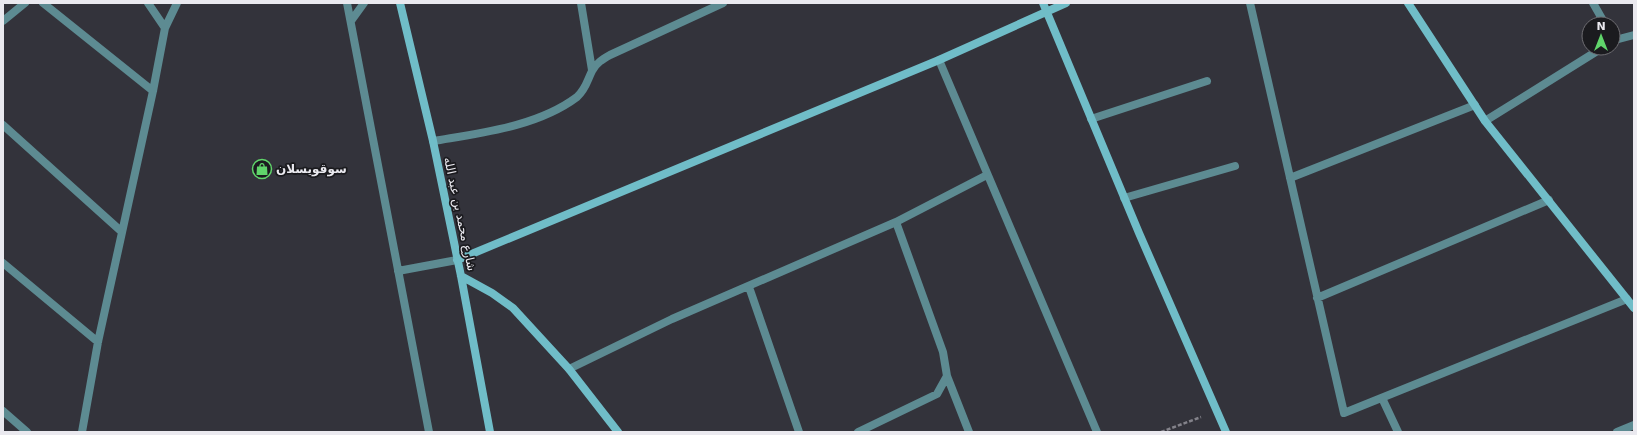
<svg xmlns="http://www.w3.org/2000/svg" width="1637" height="435" font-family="'DejaVu Sans',Vazirmatn,sans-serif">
	<rect width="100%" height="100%" fill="#33333b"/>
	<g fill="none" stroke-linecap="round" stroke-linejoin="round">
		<path stroke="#83828a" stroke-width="2.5" stroke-dasharray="4 2" stroke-linecap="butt" d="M 1161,432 L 1201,417"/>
		<path stroke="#5d8b92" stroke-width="8" d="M 43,3 L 153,91
			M 148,3 L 165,28
			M 347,3 L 429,432
			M 581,3 L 592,70
			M 1250,3 L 1344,413 L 1627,299
			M 1593,3 L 1605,24
			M 3,21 L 25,3
			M 351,21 L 364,3
			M 1613,37 L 1615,40 L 1634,35
			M 939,60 L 1097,432
			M 1091,119 L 1207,81
			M 1485,121 L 1602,48
			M 3,125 L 122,232
			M 433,141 C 480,133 537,127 577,97 C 586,89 587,81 592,71 C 596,63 603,59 610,55 L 723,3
			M 1290,178 L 1475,105
			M 1124,198 L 1235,166
			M 3,263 L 98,342
			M 398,271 L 457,260
			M 749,287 L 799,432
			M 1317,298 L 1549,200
			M 569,369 L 672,319 L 896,222 L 987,175
			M 947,376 L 969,432
			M 1382,398 L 1398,432
			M 3,411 L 27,432
			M 82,432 L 98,342 L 153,91 L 165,28 L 177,3
			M 858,432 L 937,394 L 947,376 L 943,352 L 896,222
			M 1617,432 L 1634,425"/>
		<path stroke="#70bdc8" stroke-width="8" d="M 400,3 L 433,141 L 461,276 L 490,432
			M 1043,3 L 1139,233 L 1226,432
			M 1408,3 L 1485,121 L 1634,308
			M 457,260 L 939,60 L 1066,3
			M 461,276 L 492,293 L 513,308 L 569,369 L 618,432"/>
	</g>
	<defs>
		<symbol id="shop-ring" viewBox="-11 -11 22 22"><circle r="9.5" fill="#1b1b1f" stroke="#60d56b" stroke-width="1.5"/><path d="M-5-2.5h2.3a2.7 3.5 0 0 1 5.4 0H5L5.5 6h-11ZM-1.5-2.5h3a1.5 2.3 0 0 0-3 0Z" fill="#60d56b"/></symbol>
	</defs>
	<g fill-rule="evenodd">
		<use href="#shop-ring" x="251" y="158" width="22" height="22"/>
	</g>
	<g text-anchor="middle" stroke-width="3.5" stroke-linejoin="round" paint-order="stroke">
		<g font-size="12" font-weight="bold" fill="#eae9ef" stroke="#1b1b1f" text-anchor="start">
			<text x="276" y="173">سوقويسلان</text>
		</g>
		<g font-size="12" fill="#eae9ef" stroke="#1b1b1f">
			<text transform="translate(460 214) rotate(78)" y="4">شارع محمد بن عبد الله</text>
		</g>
	</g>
	<rect width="1637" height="435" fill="none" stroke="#eae9ef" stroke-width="8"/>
	<g transform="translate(1601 36)"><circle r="19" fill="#1b1b1f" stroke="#6e6d72"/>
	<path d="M0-3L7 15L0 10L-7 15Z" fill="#60d56b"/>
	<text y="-6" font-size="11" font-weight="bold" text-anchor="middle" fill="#eae9ef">N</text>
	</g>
</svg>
